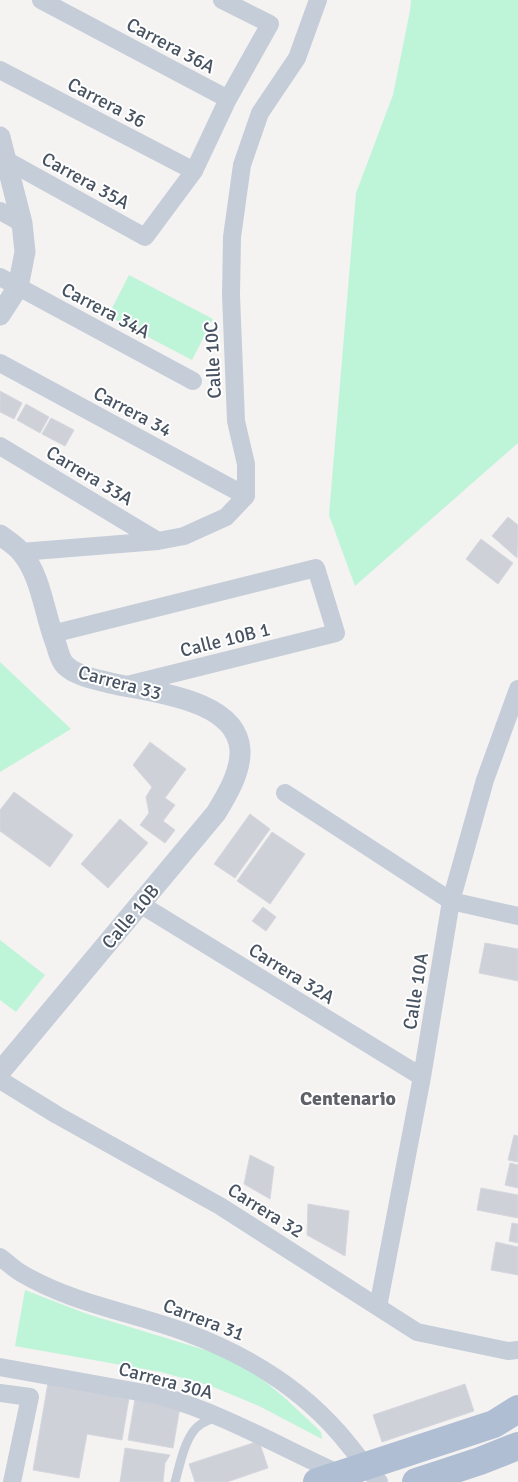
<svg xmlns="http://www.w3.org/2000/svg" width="518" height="1482" font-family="Signika,sans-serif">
	<rect width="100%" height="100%" fill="#f5f2f2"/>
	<path fill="#bef4d8" d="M 411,0 L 518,0 L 518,443 L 355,586 L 329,515 L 356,193 L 393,95 L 410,11 Z
		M 129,275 L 213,319 L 192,360 L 108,316 Z
		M 0,662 L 71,729 L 0,772 Z
		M 0,940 L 45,975 L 16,1012 L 0,1000 Z
		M 25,1290 L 87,1314 L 215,1353 L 256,1374 L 286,1399 L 321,1432 L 322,1439 L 259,1406 L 211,1386 L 161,1372 L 15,1346 Z"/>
	<path fill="#ced1d8" stroke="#d6d7de" d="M 0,391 L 22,403 L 14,419 L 0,412 Z
		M 26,404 L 49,417 L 40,433 L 17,420 Z
		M 51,418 L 74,430 L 65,446 L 42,434 Z
		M 508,517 L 518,525 L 517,558 L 492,536 Z
		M 481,539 L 513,563 L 498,584 L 466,559 Z
		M 150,742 L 186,769 L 165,798 L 175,805 L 163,821 L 175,830 L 165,843 L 140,825 L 149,813 L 146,797 L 152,787 L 133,765 Z
		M 14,792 L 73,835 L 50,867 L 0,831 L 0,810 Z
		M 250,814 L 270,829 L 235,878 L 214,864 Z
		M 120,819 L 148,843 L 108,888 L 81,864 Z
		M 272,832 L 305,854 L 270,904 L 237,881 Z
		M 263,907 L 276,917 L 266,931 L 252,921 Z
		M 485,943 L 518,949 L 518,981 L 479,973 Z
		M 514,1135 L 518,1136 L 518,1162 L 508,1160 Z
		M 250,1155 L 274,1167 L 270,1199 L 244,1184 Z
		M 510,1163 L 518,1165 L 518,1188 L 505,1185 Z
		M 481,1188 L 518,1195 L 518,1218 L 477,1210 Z
		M 308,1204 L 349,1211 L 345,1256 L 307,1235 Z
		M 512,1223 L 518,1224 L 518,1243 L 509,1241 Z
		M 496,1242 L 518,1247 L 518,1275 L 491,1270 Z
		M 49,1377 L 130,1392 L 122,1440 L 87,1434 L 79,1478 L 33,1470 Z
		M 465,1384 L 474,1411 L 382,1442 L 373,1415 Z
		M 135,1399 L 180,1407 L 173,1448 L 128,1440 Z
		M 259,1441 L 268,1468 L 227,1482 L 195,1482 L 189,1464 Z
		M 125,1448 L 170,1455 L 165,1463 L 163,1482 L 120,1482 Z"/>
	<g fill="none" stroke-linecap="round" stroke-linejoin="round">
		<path stroke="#c5cdd8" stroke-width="9" d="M 175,1482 C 180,1465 185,1434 201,1424 C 206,1421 211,1419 216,1417"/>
		<path stroke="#c5cdd8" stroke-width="18" d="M 41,0 L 228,99
			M 0,70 L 194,171
			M 6,160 L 145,237 L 194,171 L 228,99 L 270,24 L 222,0
			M 0,211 L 22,223
			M 0,277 L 193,381
			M 0,363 L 246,496
			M 0,446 L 158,541
			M 21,552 L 158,541 L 184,536 L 226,517 L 246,496 L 246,464 L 236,421 L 231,295 L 232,237 L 242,165 L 260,113 L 297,58 L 318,0
			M 52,634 L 316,568 L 336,633 L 127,685
			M 285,793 L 451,901 L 518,916
			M 140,904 L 422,1077
			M 0,1080 L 57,1115 L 220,1206 L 417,1332 L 508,1351 L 518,1350
			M 0,1257 C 7,1262 14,1269 21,1273 C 71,1303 130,1312 185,1332 C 242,1353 297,1385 338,1432 C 352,1448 365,1466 379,1482
			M 378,1307 L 422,1077 L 451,901 L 485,780 L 518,689
			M 0,1367 L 161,1396 C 224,1414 280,1447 340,1474
			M 0,1393 L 30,1397 L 12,1482"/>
		<path stroke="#c5cdd8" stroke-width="21" d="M 0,137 L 22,223 L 25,252 L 18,287 L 0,315
			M 0,535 C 7,540 15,545 21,552 C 42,577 44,614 56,644 C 58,650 60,660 65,665 C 76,676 95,679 110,683 C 148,692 237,698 240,750 C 241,772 227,795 216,813 L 0,1072"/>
		<path stroke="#b0bed3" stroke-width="28" d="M 317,1482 L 494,1424 L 518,1409
			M 416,1482 L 480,1461 L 518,1446"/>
	</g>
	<g text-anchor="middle" stroke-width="4" stroke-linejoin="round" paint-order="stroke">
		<g font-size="19" fill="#485362" stroke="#fff">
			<text transform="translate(171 45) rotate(28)" y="7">Carrera 36A</text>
			<text transform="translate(107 102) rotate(28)" y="7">Carrera 36</text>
			<text transform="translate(86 180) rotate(29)" y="7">Carrera 35A</text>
			<text transform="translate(106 310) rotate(28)" y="7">Carrera 34A</text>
			<text transform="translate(212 360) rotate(-93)" y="7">Calle 10C</text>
			<text transform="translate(133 411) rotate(28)" y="7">Carrera 34</text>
			<text transform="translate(90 475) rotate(31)" y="7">Carrera 33A</text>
			<text transform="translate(225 639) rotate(-14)" y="7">Calle 10B 1</text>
			<text transform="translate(120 682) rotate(15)" y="7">Carrera 33</text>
			<text transform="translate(130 916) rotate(-50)" y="7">Calle 10B</text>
			<text transform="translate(292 973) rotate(32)" y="7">Carrera 32A</text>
			<text transform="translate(415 991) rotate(-81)" y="7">Calle 10A</text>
			<text transform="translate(266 1210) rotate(32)" y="7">Carrera 32</text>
			<text transform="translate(204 1319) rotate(21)" y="7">Carrera 31</text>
			<text transform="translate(166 1380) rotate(15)" y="7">Carrera 30A</text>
		</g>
		<g font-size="20" font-weight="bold" fill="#5e6168" stroke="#fff">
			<text x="348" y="1105">Centenario</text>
		</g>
	</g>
</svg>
